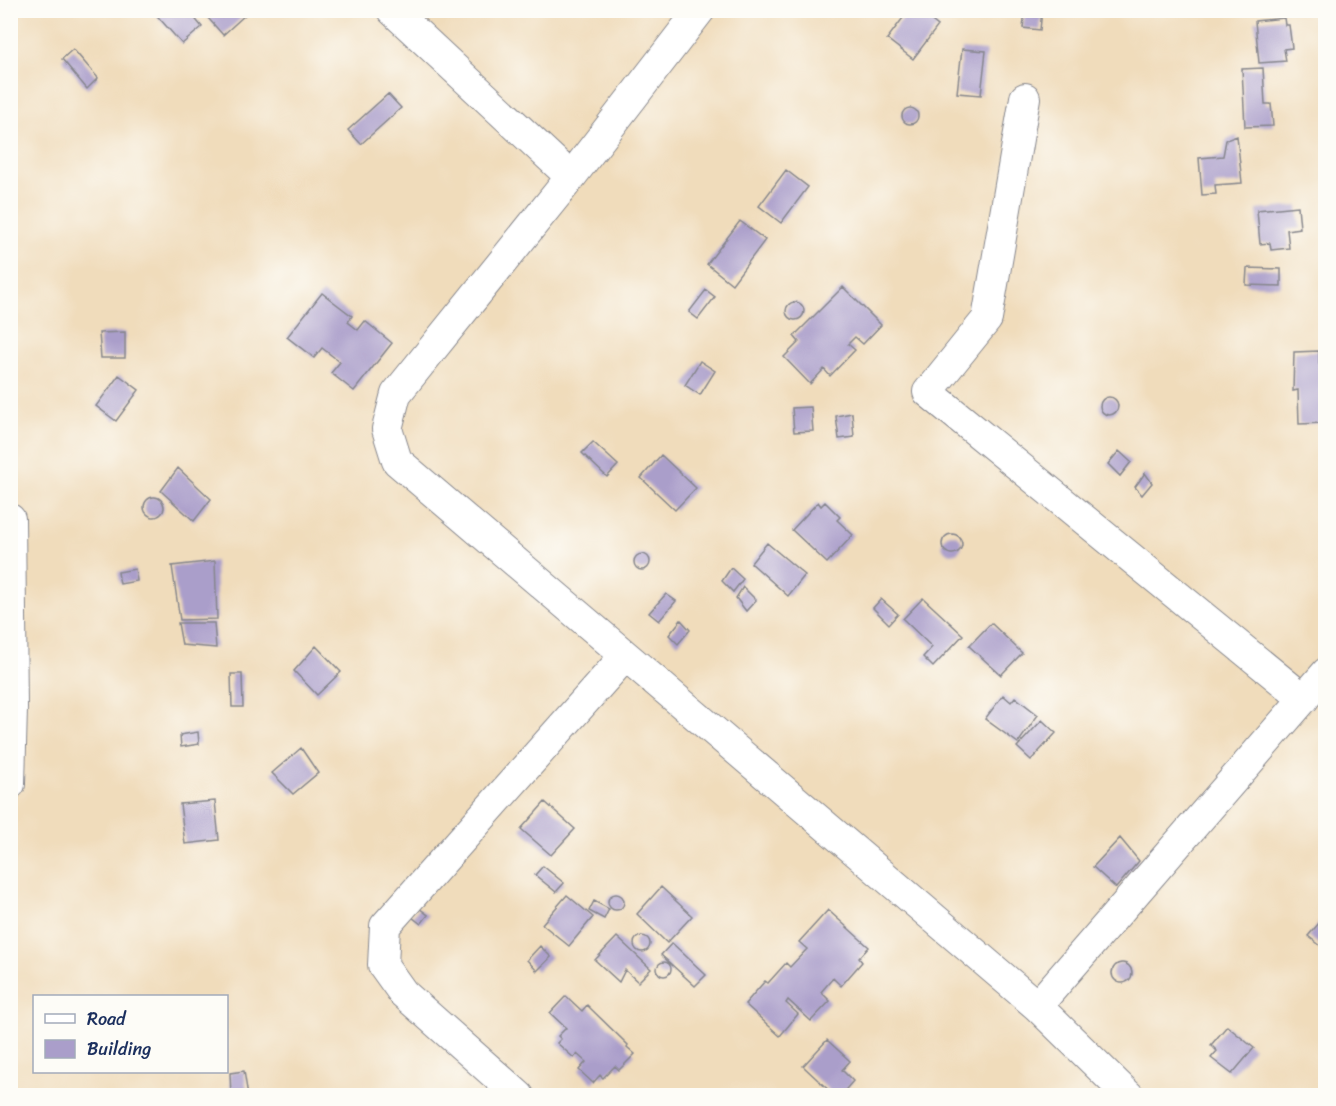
<svg xmlns="http://www.w3.org/2000/svg" width="1336" height="1106" font-family="Sriracha,sans-serif">
	<rect width="100%" height="100%" fill="#fdfcf7"/>
	<filter id="ink" filterUnits="userSpaceOnUse"><feTurbulence type="fractalNoise" baseFrequency=".0167" numOctaves="2"/><feDisplacementMap in="SourceGraphic" scale="12" xChannelSelector="R" yChannelSelector="G"/><feConvolveMatrix kernelMatrix="1 2 1 2 8 2 1 2 1" color-interpolation-filters="sRGB"/></filter>
	<filter id="wash" filterUnits="userSpaceOnUse"><feTurbulence type="fractalNoise" baseFrequency=".008" numOctaves="4" result="noise"/><feDisplacementMap in="SourceGraphic" scale="24" xChannelSelector="R" yChannelSelector="G"/><feGaussianBlur stdDeviation="1.35" result="paint"/><feColorMatrix in="noise" values="0 0 0 0 0 0 0 0 0 0 0 0 0 0 0 0 0 1.4 0 .05"/><feComposite in="paint" operator="in"/></filter>
	<g filter="url(#wash)">
		<rect width="100%" height="100%" fill="#f0dcbb"/>
		<g id="blocks">
			<path fill="#aa9eca" d="M 152,10 L 188,10 L 202,27 L 182,44 Z
				M 201,10 L 242,10 L 246,14 L 223,35 Z
				M 909,10 L 918,10 L 938,26 L 913,59 L 887,39 Z
				M 1025,10 L 1042,10 L 1040,30 L 1023,28 Z
				M 1284,18 L 1285,25 L 1289,25 L 1292,48 L 1284,49 L 1286,61 L 1259,63 L 1255,21 Z
				M 73,49 L 98,78 L 87,89 L 62,59 Z
				M 962,49 L 986,51 L 981,95 L 957,93 Z
				M 1263,68 L 1265,104 L 1271,104 L 1273,126 L 1245,127 L 1242,69 Z
				M 388,94 L 401,108 L 361,144 L 348,130 Z
				M902 116a8 8 0 1 1 16 0a8 8 0 1 1-16 0Z
				M 1237,136 L 1242,183 L 1215,185 L 1216,194 L 1202,195 L 1199,158 L 1223,156 L 1226,140 Z
				M 786,170 L 808,187 L 781,223 L 759,206 Z
				M 1298,206 L 1300,228 L 1287,230 L 1289,248 L 1271,250 L 1270,243 L 1260,244 L 1257,210 Z
				M 740,221 L 765,240 L 732,284 L 707,264 Z
				M 1247,268 L 1281,269 L 1281,286 L 1246,285 Z
				M 843,287 L 881,325 L 863,344 L 855,337 L 848,344 L 855,350 L 830,376 L 824,369 L 810,384 L 784,357 L 799,342 L 794,336 Z
				M 706,290 L 715,297 L 698,319 L 689,312 Z
				M 322,293 L 352,316 L 348,322 L 358,330 L 365,321 L 392,343 L 354,391 L 331,373 L 340,362 L 322,348 L 314,358 L 287,337 Z
				M786 311a9 9 0 1 1 18 0a9 9 0 1 1-18 0Z
				M 125,332 L 125,358 L 101,358 L 99,333 Z
				M 1319,351 L 1319,364 L 1326,364 L 1324,423 L 1299,424 L 1298,390 L 1293,391 L 1294,352 Z
				M 700,361 L 715,371 L 700,395 L 685,385 Z
				M 119,375 L 139,390 L 116,421 L 96,406 Z
				M1100 406a9 9 0 1 1 18 0a9 9 0 1 1-18 0Z
				M 811,407 L 813,431 L 794,432 L 792,408 Z
				M 852,413 L 854,437 L 839,439 L 836,416 Z
				M 593,442 L 618,465 L 607,477 L 582,453 Z
				M 1119,451 L 1131,462 L 1120,476 L 1108,464 Z
				M 661,455 L 696,488 L 675,510 L 641,478 Z
				M 178,468 L 211,499 L 194,521 L 161,491 Z
				M 1145,473 L 1152,483 L 1142,495 L 1135,487 Z
				M144 507a10 10 0 1 1 20 0a10 10 0 1 1-20 0Z
				M 818,502 L 821,506 L 825,502 L 840,517 L 837,520 L 853,535 L 827,563 L 792,530 Z
				M942 544a10 10 0 1 1 20 0a10 10 0 1 1-20 0Z
				M 767,543 L 805,575 L 788,596 L 751,563 Z
				M634 562a8 8 0 1 1 16 0a8 8 0 1 1-16 0Z
				M 215,561 L 217,619 L 180,620 L 172,566 Z
				M 731,568 L 743,579 L 733,592 L 722,581 Z
				M 135,569 L 137,581 L 120,584 L 118,572 Z
				M 743,587 L 756,600 L 746,611 L 736,598 Z
				M 666,594 L 676,601 L 659,621 L 649,613 Z
				M 923,598 L 963,635 L 933,667 L 923,657 L 932,647 L 903,619 Z
				M 881,599 L 898,614 L 889,624 L 873,608 Z
				M 681,620 L 690,630 L 678,644 L 669,635 Z
				M 178,623 L 214,623 L 216,648 L 182,645 Z
				M 991,623 L 1022,653 L 1001,675 L 969,646 Z
				M 316,646 L 341,672 L 317,695 L 294,671 Z
				M 231,674 L 242,674 L 243,707 L 232,707 Z
				M 1003,695 L 1011,702 L 1015,697 L 1038,715 L 1018,743 L 985,719 Z
				M 1042,720 L 1056,733 L 1031,760 L 1017,747 Z
				M 198,732 L 199,744 L 181,747 L 180,735 Z
				M 301,748 L 318,773 L 293,794 L 272,773 Z
				M 215,801 L 219,840 L 185,844 L 180,804 Z
				M 545,802 L 575,829 L 551,855 L 521,829 Z
				M 1120,838 L 1139,861 L 1116,888 L 1093,867 Z
				M 543,866 L 564,883 L 556,892 L 535,875 Z
				M 661,887 L 692,916 L 667,943 L 637,914 Z
				M608 902a8 8 0 1 1 16 0a8 8 0 1 1-16 0Z
				M 567,895 L 593,917 L 569,946 L 542,924 Z
				M 594,901 L 609,909 L 604,919 L 589,911 Z
				M 419,908 L 428,915 L 421,924 L 412,917 Z
				M 828,910 L 869,947 L 859,958 L 862,962 L 841,986 L 833,978 L 821,992 L 830,1001 L 811,1021 L 788,1000 L 786,1003 L 798,1014 L 780,1036 L 745,1004 L 765,981 L 768,983 L 786,963 L 790,967 L 807,949 L 799,942 Z
				M 1326,915 L 1326,950 L 1308,936 Z
				M634 944a8 8 0 1 1 16 0a8 8 0 1 1-16 0Z
				M 617,937 L 651,969 L 638,982 L 625,970 L 619,982 L 595,960 Z
				M 672,943 L 706,975 L 695,986 L 661,955 Z
				M 540,946 L 551,957 L 537,971 L 527,960 Z
				M657 969a7 7 0 1 1 14 0a7 7 0 1 1-14 0Z
				M1112 973a10 10 0 1 1 20 0a10 10 0 1 1-20 0Z
				M 566,996 L 582,1011 L 587,1005 L 628,1045 L 627,1047 L 635,1054 L 619,1070 L 615,1066 L 603,1078 L 600,1075 L 593,1083 L 579,1070 L 586,1062 L 577,1054 L 574,1058 L 557,1043 L 561,1039 L 558,1036 L 566,1028 L 550,1013 Z
				M 1227,1026 L 1254,1048 L 1232,1074 L 1211,1058 L 1217,1051 L 1211,1045 Z
				M 827,1040 L 850,1061 L 842,1070 L 853,1081 L 840,1096 L 835,1096 L 803,1066 Z
				M 244,1071 L 248,1096 L 231,1096 L 230,1073 Z"/>
		</g>
	</g>
	<g filter="url(#ink)">
		<use href="#blocks" fill-opacity="0" stroke="#86868c" stroke-width="1.5"/>
		<g fill="none" stroke-linecap="round" stroke-linejoin="round">
			<defs>
				<path id="minor" d="M 392,10 L 571,177
					M 700,10 L 571,177 L 396,394 L 387,429 L 397,461 L 1037,1006 L 1129,1096
					M 1025,98 L 987,319 L 928,392 L 1304,699
					M 10,519 L 12,708 L 10,784
					M 1037,1006 L 1326,673
					M 519,1096 L 403,993 L 383,965 L 385,926 L 624,657"/>
			</defs>
			<use href="#minor" stroke="#86868c" stroke-width="32"/>
			<use href="#minor" stroke="#fff" stroke-width="30"/>
		</g>
	</g>
	<rect width="1336" height="1106" fill="none" stroke="#fdfcf7" stroke-width="36"/>
	<rect x="33" y="995" width="195" height="78" fill="#fdfcf7" stroke="#a3aaba" stroke-width="1.5"/>
	<rect x="45" y="1014" width="30" height="9" fill="#ffffff" stroke="#a3aaba" stroke-width="1.5"/>
	<text x="87" y="1025" font-size="18" fill="#1b2f5e">Road</text>
	<rect x="45" y="1040" width="30" height="18" fill="#aa9eca" stroke="#a3aaba" stroke-width="1.5"/>
	<text x="87" y="1055" font-size="18" fill="#1b2f5e">Building</text>
</svg>
